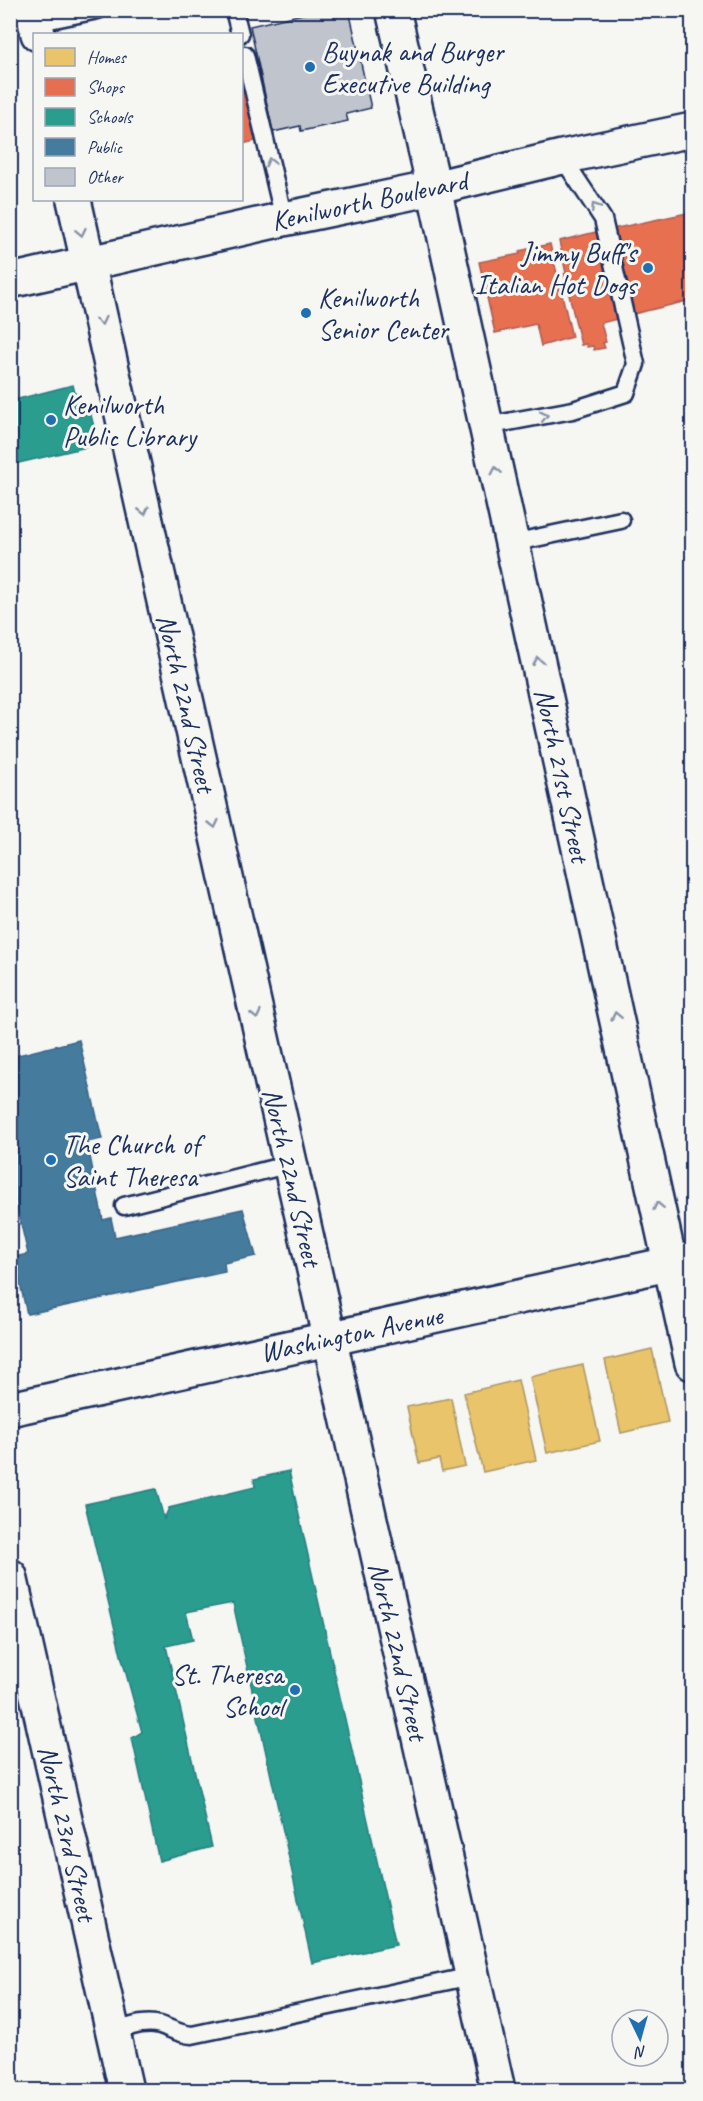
<svg xmlns="http://www.w3.org/2000/svg" width="703" height="2101" font-family="Caveat,sans-serif">
	<rect width="100%" height="100%" fill="#f6f6f2"/>
	<filter id="ink" filterUnits="userSpaceOnUse"><feTurbulence type="fractalNoise" baseFrequency=".0167" numOctaves="2"/><feDisplacementMap in="SourceGraphic" scale="12" xChannelSelector="R" yChannelSelector="G"/><feConvolveMatrix kernelMatrix="1 2 1 2 8 2 1 2 1" color-interpolation-filters="sRGB"/></filter>
	<g filter="url(#ink)">
		<path fill="#e9c46a" stroke="#ab9766" stroke-width="1.5" d="M 652,1349 L 668,1422 L 621,1433 L 605,1360 Z
			M 583,1365 L 600,1441 L 547,1453 L 530,1377 Z
			M 518,1380 L 536,1460 L 483,1472 L 464,1393 Z
			M 451,1398 L 465,1466 L 442,1471 L 439,1459 L 419,1463 L 407,1407 Z"/>
		<path fill="#e76f51" stroke="#aa5c55" stroke-width="1.5" d="M 242,76 L 245,76 L 260,140 L 242,144 Z
			M 692,212 L 692,300 L 633,314 L 612,229 Z
			M 596,232 L 617,319 L 601,323 L 606,342 L 603,343 L 605,348 L 594,350 L 593,346 L 587,347 L 586,344 L 581,345 L 564,274 L 566,273 L 559,241 Z
			M 550,244 L 572,337 L 541,346 L 536,324 L 495,333 L 479,262 L 520,254 L 519,251 Z"/>
		<path fill="#2a9d8f" stroke="#267c80" stroke-width="1.5" d="M 73,385 L 79,409 L 89,407 L 95,431 L 84,432 L 87,447 L 10,465 L 10,401 Z
			M 289,1471 L 396,1945 L 312,1963 L 233,1603 L 186,1612 L 193,1640 L 166,1646 L 212,1847 L 159,1861 L 132,1738 L 142,1732 L 121,1655 L 85,1504 L 156,1489 L 164,1519 L 169,1508 L 255,1487 L 254,1479 Z"/>
		<path fill="#457b9d" stroke="#38648a" stroke-width="1.5" d="M 79,1040 L 102,1139 L 87,1142 L 103,1220 L 111,1218 L 115,1237 L 243,1209 L 256,1256 L 224,1263 L 225,1272 L 27,1314 L 14,1257 L 28,1254 L 10,1177 L 10,1057 Z"/>
		<path fill="#c0c4cd" stroke="#1b2f5e" stroke-width="1.5" d="M 320,10 L 349,10 L 371,108 L 346,114 L 348,121 L 301,131 L 300,126 L 273,132 L 250,26 Z"/>
		<g fill="none" stroke-linecap="round" stroke-linejoin="round">
			<defs>
				<path id="lane" d="M 234,10 L 240,34
					M 35,23 L 98,10
					M 245,55 L 284,219
					M 486,426 L 573,410 L 626,393 L 636,364 L 603,219 L 562,157
					M 512,543 L 621,520
					M 124,1206 L 290,1164
					M 113,2032 C 127,2028 145,2020 160,2025 C 172,2029 179,2034 192,2035 L 472,1976"/>
				<path id="street" d="M 32,10 L 38,34
					M 434,188 L 692,1363
					M 74,200 L 498,2090
					M 10,1409 L 691,1259
					M 10,1576 L 126,2090"/>
				<path id="secondary" d="M 393,10 L 434,188
					M 10,281 L 284,219 L 434,188 L 562,157 L 692,130"/>
			</defs>
			<use href="#lane" stroke="#1b2f5e" stroke-width="21"/>
			<use href="#street" stroke="#1b2f5e" stroke-width="38"/>
			<use href="#secondary" stroke="#1b2f5e" stroke-width="38"/>
			<use href="#lane" stroke="#f6f6f2" stroke-width="16"/>
			<use href="#street" stroke="#f6f6f2" stroke-width="33"/>
			<use href="#secondary" stroke="#f6f6f2" stroke-width="33"/>
		</g>
		<defs><path id="oneway-chevron" d="M-2-3.5L2.5 0L-2 3.5" fill="none" stroke-width="1.6" stroke-linecap="round" stroke-linejoin="round" transform="scale(1.5)"/></defs>
		<g stroke="#8892a8">
			<use href="#oneway-chevron" transform="translate(270 162) rotate(-104)"/>
			<use href="#oneway-chevron" transform="translate(595 207) rotate(-123)"/>
			<use href="#oneway-chevron" transform="translate(81 232) rotate(78)"/>
			<use href="#oneway-chevron" transform="translate(101 321) rotate(77)"/>
			<use href="#oneway-chevron" transform="translate(544 416) rotate(-11)"/>
			<use href="#oneway-chevron" transform="translate(496 471) rotate(-102)"/>
			<use href="#oneway-chevron" transform="translate(144 511) rotate(77)"/>
			<use href="#oneway-chevron" transform="translate(538 661) rotate(-102)"/>
			<use href="#oneway-chevron" transform="translate(214 824) rotate(77)"/>
			<use href="#oneway-chevron" transform="translate(256 1015) rotate(77)"/>
			<use href="#oneway-chevron" transform="translate(616 1016) rotate(-102)"/>
			<use href="#oneway-chevron" transform="translate(658 1206) rotate(-102)"/>
		</g>
	</g>
	<g fill="#1f6fb2" stroke="#f6f6f2" stroke-width="2">
		<circle cx="310" cy="67" r="6"/>
		<circle cx="648" cy="268" r="6"/>
		<circle cx="306" cy="313" r="6"/>
		<circle cx="51" cy="420" r="6"/>
		<circle cx="51" cy="1160" r="6"/>
		<circle cx="295" cy="1690" r="6"/>
	</g>
	<g text-anchor="middle" stroke-width="6" stroke-linejoin="round" paint-order="stroke">
		<g font-size="28" fill="#1b2f5e" stroke="#f6f6f2" text-anchor="start">
			<text x="322" y="61">Buynak and Burger<tspan x="322" dy="32">Executive Building</tspan></text>
			<text x="636" y="262" text-anchor="end">Jimmy Buff's<tspan x="636" dy="32">Italian Hot Dogs</tspan></text>
			<text x="318" y="307">Kenilworth<tspan x="318" dy="32">Senior Center</tspan></text>
			<text x="63" y="414">Kenilworth<tspan x="63" dy="32">Public Library</tspan></text>
			<text x="63" y="1154">The Church of<tspan x="63" dy="32">Saint Theresa</tspan></text>
			<text x="283" y="1684" text-anchor="end">St. Theresa<tspan x="283" dy="32">School</tspan></text>
		</g>
		<g font-size="28" fill="#1b2f5e" stroke="#f6f6f2">
			<text transform="translate(369 200) rotate(-12)" y="10">Kenilworth Boulevard</text>
			<text transform="translate(187 703) rotate(77)" y="10">North 22nd Street</text>
			<text transform="translate(563 775) rotate(78)" y="10">North 21st Street</text>
			<text transform="translate(293 1177) rotate(77)" y="10">North 22nd Street</text>
			<text transform="translate(351 1333) rotate(-12)" y="10">Washington Avenue</text>
			<text transform="translate(399 1651) rotate(77)" y="10">North 22nd Street</text>
			<text transform="translate(68 1833) rotate(77)" y="10">North 23rd Street</text>
		</g>
	</g>
	<rect width="703" height="2101" fill="none" stroke="#f6f6f2" stroke-width="36"/>
	<rect x="18" y="18" width="667" height="2065" fill="none" stroke="#1b2f5e" stroke-width="2" filter="url(#ink)"/>
	<rect x="33" y="33" width="210" height="168" fill="#f6f6f2" stroke="#9ea6b7" stroke-width="1.5"/>
	<rect x="45" y="48" width="30" height="18" fill="#e9c46a" stroke="#9ea6b7" stroke-width="1.5"/>
	<text x="87" y="63" font-size="18" fill="#1b2f5e">Homes</text>
	<rect x="45" y="78" width="30" height="18" fill="#e76f51" stroke="#9ea6b7" stroke-width="1.5"/>
	<text x="87" y="93" font-size="18" fill="#1b2f5e">Shops</text>
	<rect x="45" y="108" width="30" height="18" fill="#2a9d8f" stroke="#9ea6b7" stroke-width="1.5"/>
	<text x="87" y="123" font-size="18" fill="#1b2f5e">Schools</text>
	<rect x="45" y="138" width="30" height="18" fill="#457b9d" stroke="#9ea6b7" stroke-width="1.5"/>
	<text x="87" y="153" font-size="18" fill="#1b2f5e">Public</text>
	<rect x="45" y="168" width="30" height="18" fill="#c0c4cd" stroke="#9ea6b7" stroke-width="1.5"/>
	<text x="87" y="183" font-size="18" fill="#1b2f5e">Other</text>
	<g transform="translate(640 2038) rotate(175)"><circle r="28" fill="#f6f6f2" stroke="#9ea6b7" stroke-width="1.5"/>
	<path d="M0-4.5L10 22L0 15L-10 22Z" fill="#1f6fb2"/>
	<text y="-9" font-size="16" font-weight="bold" text-anchor="middle" fill="#1b2f5e">N</text>
	</g>
</svg>
